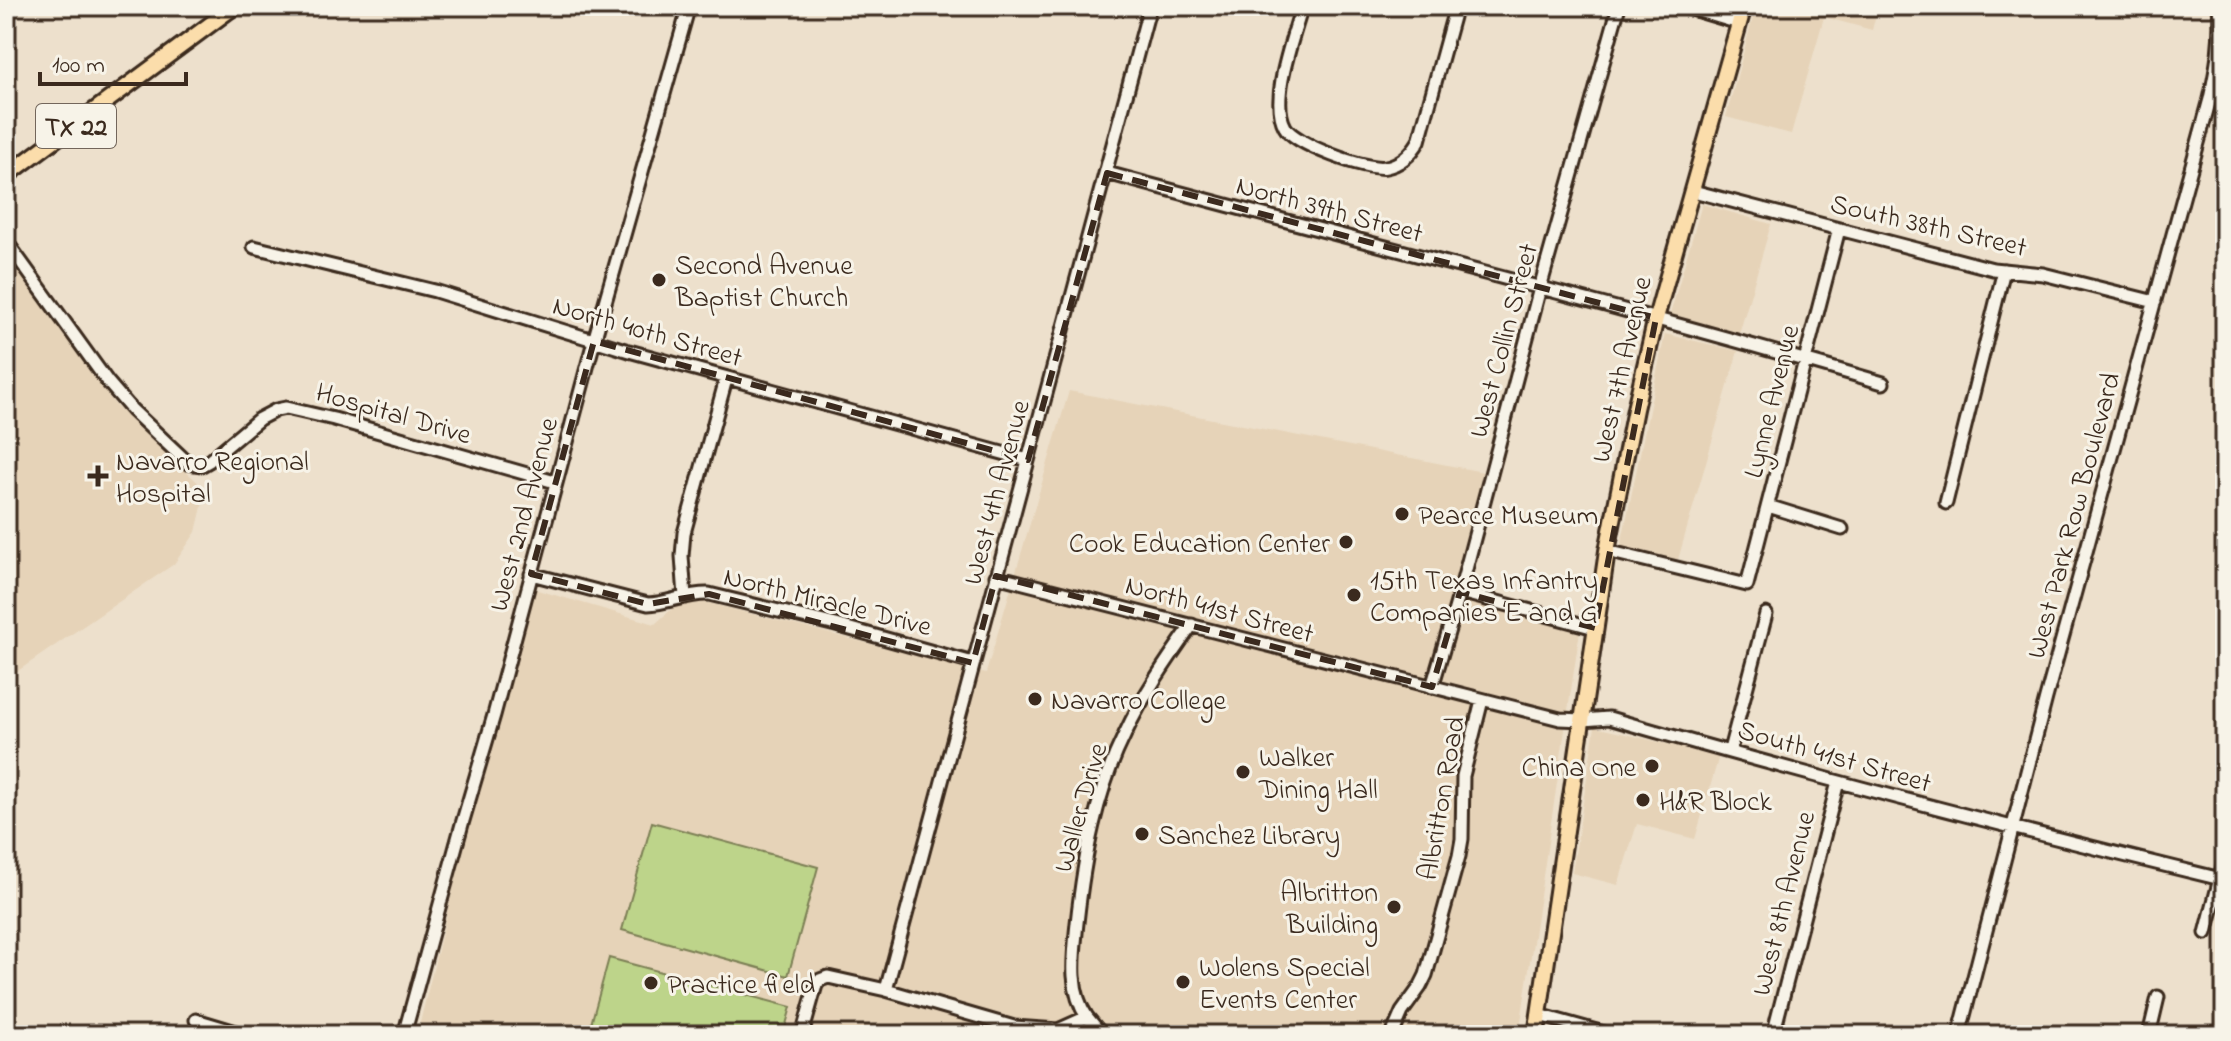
<svg xmlns="http://www.w3.org/2000/svg" width="2231" height="1041" font-family="'Indie Flower',sans-serif">
	<rect width="100%" height="100%" fill="#ede0cc"/>
	<filter id="ink" filterUnits="userSpaceOnUse"><feTurbulence type="fractalNoise" baseFrequency=".0125" numOctaves="2"/><feDisplacementMap in="SourceGraphic" scale="16" xChannelSelector="R" yChannelSelector="G"/><feConvolveMatrix kernelMatrix="1 2 1 2 8 2 1 2 1" color-interpolation-filters="sRGB"/></filter>
	<g filter="url(#ink)">
		<path fill="#e6d3b8" d="M 1756,6 L 1878,6 L 1872,30 L 1824,17 L 1791,134 L 1726,117 Z
			M 1702,204 L 1771,224 L 1738,338 L 1669,318 Z
			M 6,255 L 116,406 L 206,490 L 196,532 L 174,564 L 6,679 Z
			M 1665,334 L 1738,351 L 1677,563 L 1626,551 L 1621,545 Z
			M 1069,391 L 1483,472 L 1452,590 L 1581,624 L 1519,1035 L 417,1035 L 527,587 L 655,624 L 685,597 L 986,673 Z
			M 1595,727 L 1719,756 L 1695,839 L 1637,824 L 1618,885 L 1572,873 Z"/>
		<path fill="#bdd48a" stroke="#7c7f54" stroke-width="2" d="M 652,822 L 818,867 L 788,976 L 622,930 Z
			M 609,958 L 791,1007 L 783,1035 L 588,1035 Z"/>
		<g fill="none" stroke-linecap="round" stroke-linejoin="round">
			<defs>
				<path id="minor" d="M 1302,6 C 1294,36 1269,99 1285,127 C 1294,144 1367,171 1386,167 C 1401,164 1412,153 1419,141 L 1456,6
					M 1682,6 L 1739,23
					M 1107,173 C 1365,243 1626,307 1883,383
					M 1693,191 L 1993,269 L 2043,274 L 2155,302
					M 6,241 L 107,381 L 132,410 L 188,463 L 202,465 L 209,461 L 259,419 L 276,410 L 286,408 L 334,419 L 555,482
					M 254,247 L 435,291 L 629,351 L 1028,460
					M 1946,503 L 2004,270
					M 1768,506 L 1842,529
					M 1607,551 L 1747,585 L 1839,229
					M 531,574 L 648,604 C 669,603 688,593 709,594 L 836,625 L 973,663
					M 996,576 L 1560,719 L 1583,720 L 1609,718 C 1813,777 2019,830 2225,880
					M 1460,592 L 1595,628
					M 685,597 L 682,556 L 684,533 L 726,379
					M 1432,687 L 1460,592 L 1540,288 L 1619,6
					M 1730,750 L 1766,614
					M 2206,933 L 2225,859
					M 886,990 L 1150,6
					M 1539,1015 L 1611,1035
					M 1087,1017 C 1068,989 1074,954 1077,923 C 1084,858 1096,792 1125,734 C 1143,695 1167,660 1192,625
					M 196,1020 L 246,1035
					M 404,1035 L 462,824 L 494,715 L 594,341 L 689,6
					M 802,1035 L 816,985 L 820,980 L 828,977 L 886,990 L 1014,1027 L 1058,1030 L 1087,1017 L 1102,1035
					M 1392,1035 L 1402,1012 L 1420,987 L 1426,975 L 1459,856 L 1462,839 L 1463,776 L 1482,700
					M 1773,1035 L 1838,782
					M 1959,1035 L 2046,698 L 2210,99 C 2217,68 2222,38 2219,6
					M 2149,1035 L 2158,997"/>
				<path id="major" d="M 6,176 L 235,6
					M 1536,1035 L 1607,551 L 1635,409 L 1656,318 L 1744,6"/>
			</defs>
			<use href="#minor" stroke="#3b2a1e" stroke-width="17"/>
			<use href="#major" stroke="#3b2a1e" stroke-width="20"/>
			<use href="#minor" stroke="#f7f3e8" stroke-width="11"/>
			<use href="#major" stroke="#fbddab" stroke-width="14"/>
		</g>
	</g>
	<path fill="none" stroke="#3b2a1e" stroke-width="6" stroke-dasharray="16 10" stroke-linejoin="round" d="M 1107,173 L 1656,318 L 1595,628 L 1460,592 L 1432,687 L 996,576 L 973,663 L 709,594 L 648,604 L 531,574 L 594,341 L 1028,460 Z"/>
	<g fill="#3b2a1e" stroke="#f7f3e8" stroke-width="3">
		<circle cx="659" cy="280" r="8"/>
		<path d="M94 464h8v8h8v8h-8v8h-8v-8h-8v-8h8z"/>
		<circle cx="1402" cy="514" r="8"/>
		<circle cx="1346" cy="542" r="8"/>
		<circle cx="1354" cy="595" r="8"/>
		<circle cx="1035" cy="699" r="8"/>
		<circle cx="1652" cy="766" r="8"/>
		<circle cx="1243" cy="772" r="8"/>
		<circle cx="1643" cy="800" r="8"/>
		<circle cx="1142" cy="834" r="8"/>
		<circle cx="1394" cy="907" r="8"/>
		<circle cx="1183" cy="982" r="8"/>
		<circle cx="651" cy="983" r="8"/>
	</g>
	<g text-anchor="middle" stroke-width="6" stroke-linejoin="round" paint-order="stroke">
		<rect fill="#f7f3e8" stroke="#73665b" stroke-width="2" x="36" y="104" width="80" height="44" rx="6"/>
		<g font-size="26" font-weight="bold" fill="#3b2a1e">
			<text x="76" y="135">TX 22</text>
		</g>
		<g font-size="28" fill="#3b2a1e" stroke="#f7f3e8">
			<text transform="translate(1330 208) rotate(15)" y="10">North 39th Street</text>
			<text transform="translate(1929 224) rotate(13)" y="10">South 38th Street</text>
			<text transform="translate(648 330) rotate(16)" y="10">North 40th Street</text>
			<text transform="translate(1502 340) rotate(-75)" y="10">West Collin Street</text>
			<text transform="translate(1620 369) rotate(-77)" y="10">West 7th Avenue</text>
			<text transform="translate(1770 401) rotate(-76)" y="10">Lynne Avenue</text>
			<text transform="translate(394 412) rotate(16)" y="10">Hospital Drive</text>
			<text transform="translate(995 492) rotate(-75)" y="10">West 4th Avenue</text>
			<text transform="translate(522 514) rotate(-75)" y="10">West 2nd Avenue</text>
			<text transform="translate(2072 515) rotate(-75)" y="10">West Park Row Boulevard</text>
			<text transform="translate(828 600) rotate(14)" y="10">North Miracle Drive</text>
			<text transform="translate(1220 608) rotate(15)" y="10">North 41st Street</text>
			<text transform="translate(1835 755) rotate(16)" y="10">South 41st Street</text>
			<text transform="translate(1440 798) rotate(-80)" y="10">Albritton Road</text>
			<text transform="translate(1079 807) rotate(-74)" y="10">Waller Drive</text>
			<text transform="translate(1782 903) rotate(-76)" y="10">West 8th Avenue</text>
		</g>
		<g font-size="28" fill="#3b2a1e" stroke="#f7f3e8" text-anchor="start">
			<text x="675" y="274">Second Avenue<tspan x="675" dy="32">Baptist Church</tspan></text>
			<text x="116" y="470">Navarro Regional<tspan x="116" dy="32">Hospital</tspan></text>
			<text x="1418" y="524">Pearce Museum</text>
			<text x="1330" y="552" text-anchor="end">Cook Education Center</text>
			<text x="1370" y="589">15th Texas Infantry<tspan x="1370" dy="32">Companies E and G</tspan></text>
			<text x="1051" y="709">Navarro College</text>
			<text x="1259" y="766">Walker<tspan x="1259" dy="32">Dining Hall</tspan></text>
			<text x="1636" y="776" text-anchor="end">China One</text>
			<text x="1659" y="810">H&amp;R Block</text>
			<text x="1158" y="844">Sanchez Library</text>
			<text x="1378" y="901" text-anchor="end">Albritton<tspan x="1378" dy="32">Building</tspan></text>
			<text x="1199" y="976">Wolens Special<tspan x="1199" dy="32">Events Center</tspan></text>
			<text x="667" y="993">Practice field</text>
		</g>
	</g>
	<rect width="2231" height="1041" fill="none" stroke="#f7f3e8" stroke-width="32"/>
	<rect x="16" y="16" width="2199" height="1009" fill="none" stroke="#3b2a1e" stroke-width="3" filter="url(#ink)"/>
	<path d="M40 72v12h146v-12" fill="none" stroke="#3b2a1e" stroke-width="4"/>
	<text x="52" y="72" font-size="24" fill="#3b2a1e" stroke="#f7f3e8" stroke-width="6" paint-order="stroke">100 m</text>
</svg>
